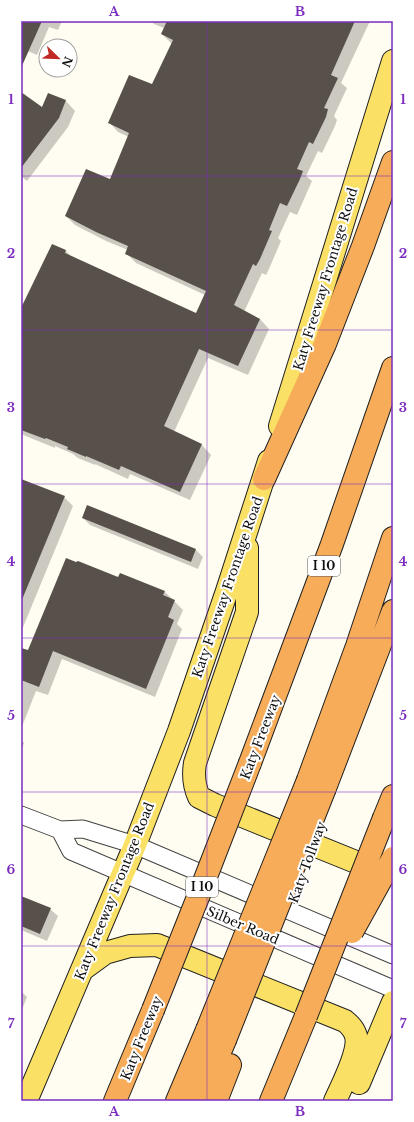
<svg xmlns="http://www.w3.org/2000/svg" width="414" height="1122" font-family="'Libre Baskerville',serif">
	<rect width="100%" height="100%" fill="#fffdf1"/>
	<path fill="#0003" d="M 21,21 L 62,21 L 58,30 L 49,27 L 37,55 L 21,48 Z
		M 151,21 L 370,21 L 341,83 L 347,88 L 334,116 L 337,120 L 335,126 L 322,153 L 318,151 L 306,176 L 312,181 L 297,215 L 290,212 L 278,238 L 281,241 L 269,269 L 266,275 L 262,273 L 244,312 L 260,319 L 269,329 L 248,375 L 208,358 L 174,432 L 202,445 L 211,455 L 190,500 L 130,474 L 128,479 L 95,464 L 95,465 L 78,458 L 73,454 L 55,446 L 55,448 L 21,434 L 21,311 L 53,245 L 66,251 L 71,256 L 196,314 L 205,295 L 136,263 L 126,253 L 128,250 L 106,241 L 75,225 L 66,216 L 110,180 L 129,137 L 118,132 L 109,122 L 153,86 L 172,44 L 162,34 L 164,28 L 154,24 Z
		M 21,93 L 42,109 L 49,94 L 66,101 L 75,111 L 68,127 L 27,181 L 21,176 Z
		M 21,480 L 64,497 L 73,506 L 21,632 Z
		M 88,507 L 196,550 L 203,557 L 198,569 L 90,525 L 83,518 Z
		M 120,574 L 165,592 L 183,610 L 177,624 L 182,629 L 155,697 L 62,659 L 48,695 L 36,691 L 21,729 L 21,649 L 28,652 L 119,578 Z
		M 21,739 L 24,743 L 21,751 Z
		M 21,898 L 50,909 L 58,916 L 47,941 L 21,930 Z
		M 21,991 L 27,997 L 21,1012 Z"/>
	<path fill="#58514b" d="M 21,21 L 42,21 L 21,68 Z
		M 167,21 L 355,21 L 331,75 L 338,78 L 324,108 L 328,109 L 326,117 L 313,144 L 309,142 L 297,169 L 303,171 L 300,179 L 287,206 L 280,203 L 269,230 L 272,231 L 260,259 L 256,266 L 253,264 L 234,305 L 260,319 L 238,366 L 199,349 L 164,426 L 202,444 L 180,492 L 121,466 L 119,470 L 86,456 L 86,457 L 67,449 L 68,447 L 46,438 L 45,439 L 21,430 L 21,308 L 52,244 L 66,250 L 65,253 L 196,313 L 206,291 L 125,254 L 128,246 L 96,232 L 65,216 L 86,169 L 110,179 L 129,133 L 108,123 L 129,75 L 152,84 L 173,40 L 161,34 Z
		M 21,92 L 42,107 L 48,93 L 66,100 L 59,118 L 21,168 Z
		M 21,479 L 65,496 L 21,602 Z
		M 87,505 L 196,549 L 191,562 L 82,518 Z
		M 66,558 L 76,562 L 78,561 L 118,577 L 120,573 L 165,591 L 163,595 L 175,600 L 168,617 L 174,620 L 146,689 L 53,651 L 39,687 L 21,680 L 21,648 L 28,650 Z
		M 21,896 L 51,908 L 40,934 L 21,926 Z"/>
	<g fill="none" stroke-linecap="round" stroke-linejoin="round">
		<defs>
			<path id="minor" d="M 21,815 L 60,830 L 83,829 L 135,845 L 393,955
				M 60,830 L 71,851 L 393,989"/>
			<path id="major" d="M 280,426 L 393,61
				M 247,548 L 247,612 L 195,763 C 193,775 194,786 199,797 L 215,805 L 383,873
				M 83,969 L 105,953 L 130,946 L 157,945 L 345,1021 C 350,1025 354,1029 356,1036 C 360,1052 342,1085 335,1101
				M 359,1083 L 393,1002
				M 26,1101 L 135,845 L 179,731 L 227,591 L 269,461"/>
			<path id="highway" d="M 264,479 L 325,344 L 363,246 L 393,162
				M 250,763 L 332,544 L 393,368
				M 308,780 L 357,646 L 393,538
				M 325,788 L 393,611
				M 384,818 L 393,796
				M 115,1101 L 153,1010
				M 177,1101 L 207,1030
				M 199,1101 L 225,1040
				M 216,1101 L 230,1065
				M 271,1101 L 306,1016"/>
		</defs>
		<use href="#minor" stroke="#424242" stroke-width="19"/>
		<use href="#major" stroke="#202020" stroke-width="24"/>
		<use href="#highway" stroke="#202020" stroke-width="24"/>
		<use href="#minor" stroke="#fff" stroke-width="17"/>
		<use href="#major" stroke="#fae166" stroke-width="22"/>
		<use href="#highway" stroke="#f6ac58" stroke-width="22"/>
		<defs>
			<path id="highway-bridge" d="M 352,932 L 393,858
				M 153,1010 L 202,887 L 250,763
				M 306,1016 L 384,818
				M 207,1030 L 308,780
				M 225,1040 L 325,788"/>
		</defs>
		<use href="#highway-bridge" stroke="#202020" stroke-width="24" stroke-linecap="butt"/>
		<use href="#highway-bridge" stroke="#f6ac58" stroke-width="22"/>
	</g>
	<path fill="none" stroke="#7b2cbf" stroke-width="1" stroke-opacity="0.55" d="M 207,21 L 207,1101M 21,176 L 393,176M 21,330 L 393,330M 21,484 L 393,484M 21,638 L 393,638M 21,792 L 393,792M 21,946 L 393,946"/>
	<g text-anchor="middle" stroke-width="4" stroke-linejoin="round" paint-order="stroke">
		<g fill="#fff" stroke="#575757" stroke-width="1">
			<rect x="308" y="556" width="32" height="20" rx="3"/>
			<rect x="186" y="877" width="32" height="20" rx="3"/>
		</g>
		<g font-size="12" font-weight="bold" fill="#0f0f0f">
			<text x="324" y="570">I 10</text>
			<text x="202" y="891">I 10</text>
		</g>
		<g font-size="13" fill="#0f0f0f" stroke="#fff">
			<text transform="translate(325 279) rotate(-73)" y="5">Katy Freeway Frontage Road</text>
			<text transform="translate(227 587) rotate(-71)" y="5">Katy Freeway Frontage Road</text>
			<text transform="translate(260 737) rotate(-69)" y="5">Katy Freeway</text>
			<text transform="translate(307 862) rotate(-70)" y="5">Katy Tollway</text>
			<text transform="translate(114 891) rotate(-68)" y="5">Katy Freeway Frontage Road</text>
			<text transform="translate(243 925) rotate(23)" y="5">Silber Road</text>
			<text transform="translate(141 1038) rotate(-68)" y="5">Katy Freeway</text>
		</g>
	</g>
	<rect width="414" height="1122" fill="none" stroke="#ffffff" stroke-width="44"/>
	<g transform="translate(58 58) rotate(113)"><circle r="19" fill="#ffffff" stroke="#9f9f9f"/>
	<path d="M0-3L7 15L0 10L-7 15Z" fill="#c12924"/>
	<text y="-6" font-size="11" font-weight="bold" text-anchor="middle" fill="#0f0f0f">N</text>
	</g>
	<rect x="22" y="22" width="370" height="1078" fill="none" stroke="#7b2cbf" stroke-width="1.5"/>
	<g font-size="13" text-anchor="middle" font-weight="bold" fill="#7b2cbf">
		<text x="114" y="16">A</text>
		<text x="300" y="16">B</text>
		<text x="11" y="104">1</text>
		<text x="403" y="104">1</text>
		<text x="11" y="258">2</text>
		<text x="403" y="258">2</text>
		<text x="11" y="412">3</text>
		<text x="403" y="412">3</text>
		<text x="11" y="566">4</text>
		<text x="403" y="566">4</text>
		<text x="11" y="720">5</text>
		<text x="403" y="720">5</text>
		<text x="11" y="874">6</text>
		<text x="403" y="874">6</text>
		<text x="11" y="1028">7</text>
		<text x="403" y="1028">7</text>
		<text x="114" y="1116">A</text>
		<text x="300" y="1116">B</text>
	</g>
</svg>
